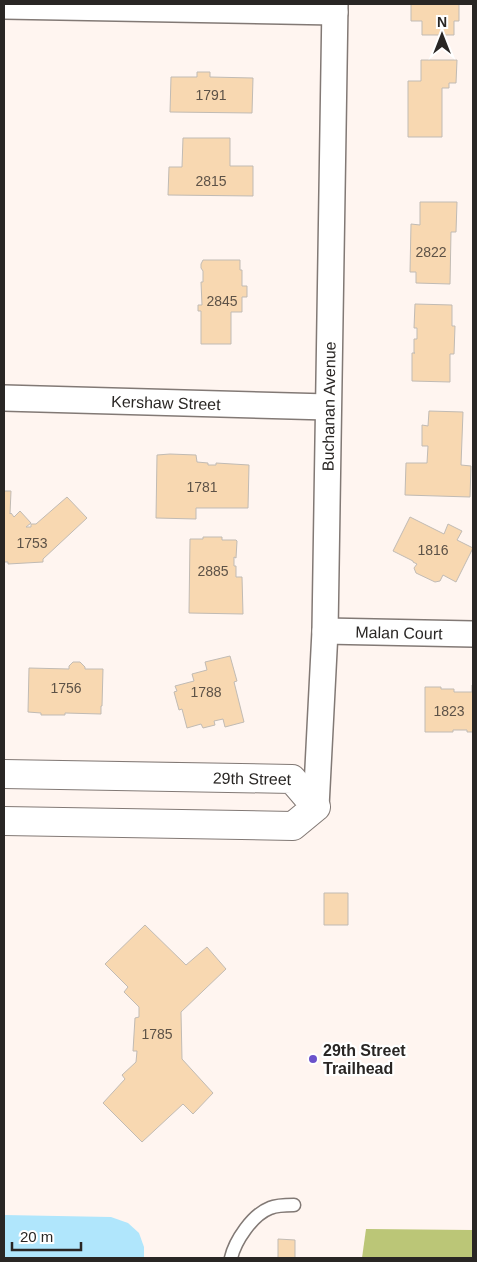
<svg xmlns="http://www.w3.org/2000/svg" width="477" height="1262" font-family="Arial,sans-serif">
	<rect width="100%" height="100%" fill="#fff5f0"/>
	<path fill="#bbc677" d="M 366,1229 L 473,1230 L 473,1258 L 362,1258 Z"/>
	<path fill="#b0e6fc" d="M 4,1215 L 111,1217 L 128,1223 L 139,1233 L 144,1247 L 144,1258 L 4,1258 Z"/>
	<path fill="#f8d8b1" stroke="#c1bbb4" d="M 411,4 L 459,4 L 459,21 L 454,21 L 454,35 L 422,35 L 422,21 L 411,21 Z
		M 421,60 L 457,60 L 456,83 L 449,83 L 449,88 L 442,88 L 442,137 L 408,137 L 408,81 L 421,81 Z
		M 197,72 L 210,72 L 210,77 L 253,78 L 252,113 L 170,112 L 171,77 L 197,77 Z
		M 183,138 L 230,138 L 230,166 L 253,166 L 253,196 L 168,195 L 169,167 L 182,167 Z
		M 420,202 L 457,202 L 456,232 L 451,232 L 450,284 L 416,283 L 416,272 L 410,272 L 411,224 L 420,225 Z
		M 203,260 L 240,260 L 240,270 L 242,270 L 242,286 L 247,286 L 247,297 L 242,297 L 242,312 L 231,312 L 231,344 L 201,344 L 201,311 L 198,311 L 198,305 L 202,305 L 201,282 L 203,282 L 203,271 L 201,268 L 201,264 Z
		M 415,304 L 452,305 L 452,326 L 455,326 L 454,354 L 450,354 L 450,382 L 412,381 L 412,353 L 415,353 L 414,353 L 414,339 L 417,339 L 417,328 L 414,328 Z
		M 429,411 L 463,412 L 461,465 L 471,466 L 470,497 L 405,495 L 406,463 L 427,463 L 428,446 L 422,446 L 422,425 L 428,426 Z
		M 170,454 L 196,455 L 197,462 L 208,463 L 208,465 L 216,465 L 216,463 L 249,465 L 248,508 L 196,508 L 196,519 L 156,518 L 157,455 Z
		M 4,491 L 11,491 L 10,514 L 11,513 L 14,517 L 20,511 L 31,523 L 26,527 L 31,527 L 31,524 L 36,524 L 67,497 L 87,518 L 43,559 L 43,562 L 8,564 L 8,562 L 4,562 Z
		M 410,517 L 444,534 L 448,524 L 462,531 L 457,540 L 473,548 L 456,582 L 443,575 L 440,581 L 435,582 L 416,573 L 414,568 L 417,564 L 413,562 L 413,561 L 393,551 Z
		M 203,537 L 222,537 L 222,540 L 236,540 L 237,541 L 236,558 L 234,557 L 234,566 L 236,566 L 236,577 L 242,577 L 243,614 L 189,613 L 190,539 L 203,539 Z
		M 230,656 L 237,681 L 234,682 L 244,722 L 225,727 L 223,719 L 214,721 L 215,725 L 203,728 L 201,724 L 187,728 L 182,709 L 179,710 L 174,692 L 177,691 L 175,686 L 194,681 L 192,674 L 207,670 L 205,662 Z
		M 73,662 L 80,662 L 85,667 L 85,669 L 103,669 L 102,706 L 101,706 L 101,714 L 65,713 L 65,715 L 41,715 L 41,713 L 28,712 L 29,668 L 69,669 L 69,666 Z
		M 472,685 L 473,685 L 473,732 L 467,732 L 467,730 L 453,730 L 453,732 L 425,732 L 425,687 L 441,687 L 441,689 L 454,689 L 454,692 L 472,692 Z
		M 324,893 L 348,893 L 348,925 L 324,925 Z
		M 145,925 L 186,965 L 207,947 L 226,969 L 181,1012 L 182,1059 L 213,1093 L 193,1114 L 183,1104 L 142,1142 L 103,1103 L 125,1079 L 122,1075 L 136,1062 L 137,1051 L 133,1051 L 135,1018 L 139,1017 L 139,1007 L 124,992 L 128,987 L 105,964 Z
		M 278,1239 L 295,1240 L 295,1258 L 278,1258 Z"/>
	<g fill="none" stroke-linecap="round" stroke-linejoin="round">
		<defs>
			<path id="lane" d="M 231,1258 C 235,1241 252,1215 270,1208 C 277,1205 286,1205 294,1205"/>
			<g id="street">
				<path d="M 4,6 L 335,12"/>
				<path id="s1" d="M 4,398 L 328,407"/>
				<path id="s2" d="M 325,631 L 473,634"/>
				<path id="s3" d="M 316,807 L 325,631 L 335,4"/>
			</g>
			<g id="secondary">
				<path id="s4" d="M 4,774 L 292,779 L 316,807 L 293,826 L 4,821"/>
			</g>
		</defs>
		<use href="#lane" stroke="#827975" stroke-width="15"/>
		<use href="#street" stroke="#827975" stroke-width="28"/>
		<use href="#secondary" stroke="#827975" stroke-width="30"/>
		<use href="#lane" stroke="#fff" stroke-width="12"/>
		<use href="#street" stroke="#fff" stroke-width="25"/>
		<use href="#secondary" stroke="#fff" stroke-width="28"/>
	</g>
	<circle fill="#6b52cb" stroke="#fff" stroke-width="2" cx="313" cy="1059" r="5"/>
	<g text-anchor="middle" stroke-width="4.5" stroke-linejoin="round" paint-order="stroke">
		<g font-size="14" fill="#5d5247">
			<text x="211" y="100">1791</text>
			<text x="211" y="186">2815</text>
			<text x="431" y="257">2822</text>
			<text x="222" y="306">2845</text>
			<text x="202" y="492">1781</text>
			<text x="32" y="548">1753</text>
			<text x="433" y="555">1816</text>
			<text x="213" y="576">2885</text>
			<text x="66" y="693">1756</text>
			<text x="206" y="697">1788</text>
			<text x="449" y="716">1823</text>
			<text x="157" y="1039">1785</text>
		</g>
		<g font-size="16" fill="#292624" stroke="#fff">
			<text dy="6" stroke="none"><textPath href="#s1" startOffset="162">Kershaw Street</textPath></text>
			<text dy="6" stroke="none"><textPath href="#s3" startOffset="401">Buchanan Avenue</textPath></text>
			<text dy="6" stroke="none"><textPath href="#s2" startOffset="74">Malan Court</textPath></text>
			<text dy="6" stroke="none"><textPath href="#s4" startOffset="248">29th Street</textPath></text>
		</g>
		<g font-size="16" font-weight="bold" fill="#292624" stroke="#fff" text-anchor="start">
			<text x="323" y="1056">29th Street<tspan x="323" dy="18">Trailhead</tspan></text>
		</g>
	</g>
	<rect width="477" height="1262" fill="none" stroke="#292624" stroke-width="10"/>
	<g transform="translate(442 35)" stroke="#ffffff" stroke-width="4" paint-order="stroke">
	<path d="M0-4L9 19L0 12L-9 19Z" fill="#292624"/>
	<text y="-8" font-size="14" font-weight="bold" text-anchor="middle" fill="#292624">N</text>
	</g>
	<path d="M12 1242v8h69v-8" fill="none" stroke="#292624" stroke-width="2.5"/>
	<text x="20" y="1242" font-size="15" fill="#292624" stroke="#ffffff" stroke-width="4" paint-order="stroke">20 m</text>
</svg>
